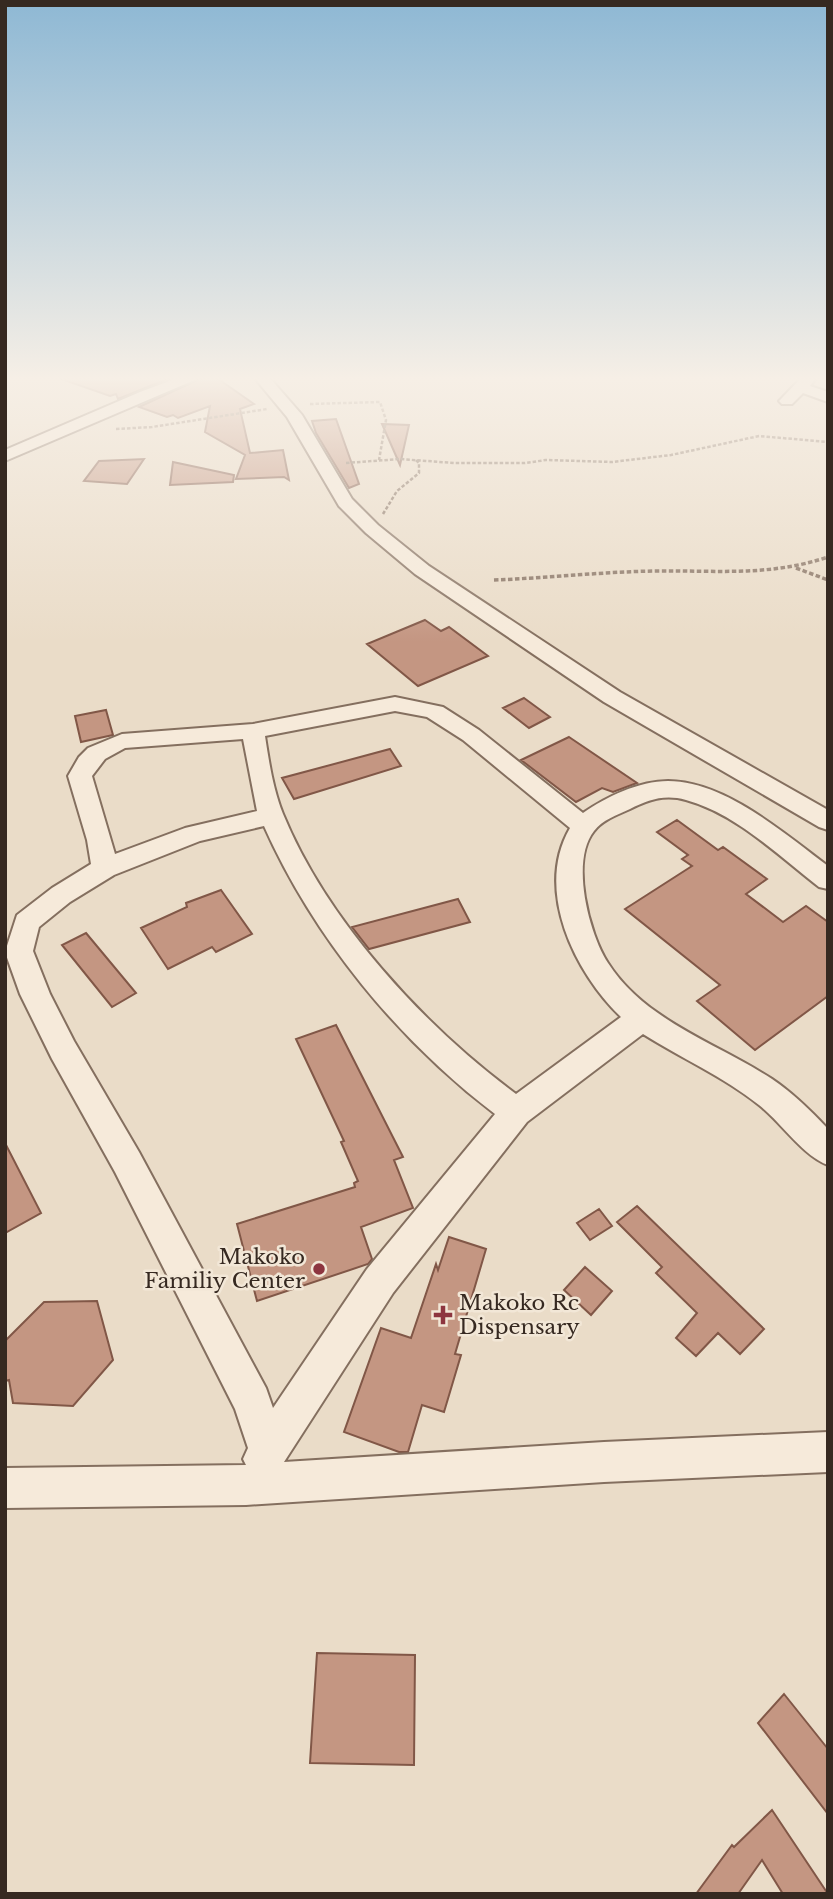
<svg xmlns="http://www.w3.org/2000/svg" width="833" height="1899" font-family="'Libre Baskerville',serif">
	<rect width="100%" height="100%" fill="#eadcc8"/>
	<path fill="#c49682" stroke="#815747" stroke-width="2" d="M 62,376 L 175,376 L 118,399 L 116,394 L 110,396 L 61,379 Z
		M 206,376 L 214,376 L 254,404 L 240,409 L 250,453 L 283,450 L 289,480 L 284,477 L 236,479 L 245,455 L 205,432 L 210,406 L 178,418 L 173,415 L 167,417 L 139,407 Z
		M 336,419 L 359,484 L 349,488 L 316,433 L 312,421 Z
		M 382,424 L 409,425 L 400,465 Z
		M 144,459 L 127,484 L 84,481 L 99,461 Z
		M 173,462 L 234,475 L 233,482 L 170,485 Z
		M 425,620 L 441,631 L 449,627 L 488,656 L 418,686 L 367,644 Z
		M 524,698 L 550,717 L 529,728 L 503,708 Z
		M 106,710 L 113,735 L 81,742 L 75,716 Z
		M 569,737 L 637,783 L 613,792 L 602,788 L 576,802 L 521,760 Z
		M 390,749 L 401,766 L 294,799 L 282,778 Z
		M 677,820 L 718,850 L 723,847 L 767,879 L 746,894 L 783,922 L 806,906 L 828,922 L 828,996 L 755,1050 L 697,1001 L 720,985 L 625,909 L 692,866 L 682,859 L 688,855 L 657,832 Z
		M 221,890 L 252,934 L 216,952 L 212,947 L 168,969 L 141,928 L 187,907 L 186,903 Z
		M 458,899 L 470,922 L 369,949 L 352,927 Z
		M 86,933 L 136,993 L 112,1007 L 62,945 Z
		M 336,1025 L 403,1157 L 394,1160 L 413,1208 L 361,1227 L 372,1259 L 368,1264 L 257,1301 L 237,1224 L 355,1187 L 354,1183 L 358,1181 L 341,1142 L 344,1141 L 296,1039 Z
		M 5,1143 L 41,1213 L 5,1233 Z
		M 637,1206 L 764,1329 L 740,1354 L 718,1333 L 696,1356 L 676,1338 L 697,1313 L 656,1273 L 662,1267 L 617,1222 Z
		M 599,1209 L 612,1226 L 590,1240 L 577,1223 Z
		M 449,1237 L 486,1249 L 455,1354 L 461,1355 L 444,1412 L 422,1405 L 408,1452 L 399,1452 L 344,1432 L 381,1328 L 411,1338 L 436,1264 L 438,1270 Z
		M 585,1267 L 612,1291 L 591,1315 L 564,1290 Z
		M 97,1301 L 113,1360 L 73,1406 L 13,1403 L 9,1380 L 5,1381 L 5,1341 L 44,1302 Z
		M 317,1653 L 415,1655 L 414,1765 L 310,1763 Z
		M 784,1694 L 828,1749 L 828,1814 L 758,1723 Z
		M 772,1810 L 828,1894 L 783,1894 L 762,1860 L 738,1894 L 696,1894 L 732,1845 L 734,1847 Z"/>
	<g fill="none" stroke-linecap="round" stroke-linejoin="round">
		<defs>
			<path id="minor" d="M 183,376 L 204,376 L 5,461 L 5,450 L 140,392 Z
				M 253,376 L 268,376 L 302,415 L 352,499 L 378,525 L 429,566 L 620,692 L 828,810 L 828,830 L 819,827 L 604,702 L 415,574 L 366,533 L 339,506 L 287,417 Z
				M 803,376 L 818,376 L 810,386 L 828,392 L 828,402 L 803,393 L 792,404 L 782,404 L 779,401 L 782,398 Z
				M 395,697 L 443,707 L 479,730 L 583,813 C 606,797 639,781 668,781 C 725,781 785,834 828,866 L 828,889 L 819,887 C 779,856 735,813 686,800 C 664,794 648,800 630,809 C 617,815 602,820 594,831 C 570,861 589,934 608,963 C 645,1021 717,1043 772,1079 C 793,1093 811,1111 828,1129 L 828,1165 C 803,1156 781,1122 759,1105 C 724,1077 681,1058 643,1034 L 527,1122 L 393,1293 L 284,1462 L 604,1442 L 828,1432 L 828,1472 L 604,1482 L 246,1505 L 5,1508 L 5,1468 L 246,1465 L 243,1459 L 248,1448 L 235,1409 L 115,1172 L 52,1059 L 20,994 L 5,952 L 17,915 L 52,888 L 91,864 L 87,840 L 68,776 L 79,757 L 88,748 L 122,734 L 253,724 ZM 395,711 L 427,717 L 463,740 L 570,828 C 534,890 575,973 621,1017 L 516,1094 C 424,1026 327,921 283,814 C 273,789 269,762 265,736 ZM 243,739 L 257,811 L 185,828 L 115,854 L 92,776 L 105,759 L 125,748 ZM 264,826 C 314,938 398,1040 495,1114 L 367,1269 L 273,1408 L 266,1388 L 139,1152 L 74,1041 L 50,994 L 33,951 L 39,927 L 70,902 L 114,875 L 200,841 Z"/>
		</defs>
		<use href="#minor" stroke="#846f5f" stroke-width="4"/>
		<path stroke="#846f5f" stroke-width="2.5" stroke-dasharray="3.5 2" stroke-linecap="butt" d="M 310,404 L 380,402 L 386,420 L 379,460
			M 116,429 L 152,427 L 267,409
			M 346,463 L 400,459 L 454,463 L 525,463 L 546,460 L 612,462 L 671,455 L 759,436 L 828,442
			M 383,514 L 397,491 L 419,473 L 419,463 L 415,459"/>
		<path stroke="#846f5f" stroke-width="3.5" stroke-dasharray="4.5 2.5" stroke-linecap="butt" d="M 796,568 L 828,580
			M 494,580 C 547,578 600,572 654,571 C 716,570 768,577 828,557"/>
		<use href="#minor" fill="#f6eada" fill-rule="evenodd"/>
	</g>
	<linearGradient id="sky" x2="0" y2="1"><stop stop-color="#8eb8d4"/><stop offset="0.59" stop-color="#f6efe6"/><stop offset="1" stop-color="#f6efe6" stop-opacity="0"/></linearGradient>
	<rect width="833" height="642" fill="url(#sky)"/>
	<g fill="#8d353f" stroke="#f2e7d7" stroke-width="2.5">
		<circle cx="319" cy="1269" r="7"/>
		<path d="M439.5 1304.5h7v7h7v7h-7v7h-7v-7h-7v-7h7z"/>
	</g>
	<g text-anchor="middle" stroke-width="5" stroke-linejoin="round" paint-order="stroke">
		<g font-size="21" fill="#362921" stroke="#f2e7d7" text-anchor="end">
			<text x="305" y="1264">Makoko<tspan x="305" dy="24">Familiy Center</tspan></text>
			<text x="459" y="1310" text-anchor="start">Makoko Rc<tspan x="459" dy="24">Dispensary</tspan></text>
		</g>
	</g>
	<rect width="833" height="1899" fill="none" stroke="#362921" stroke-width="14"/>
</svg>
